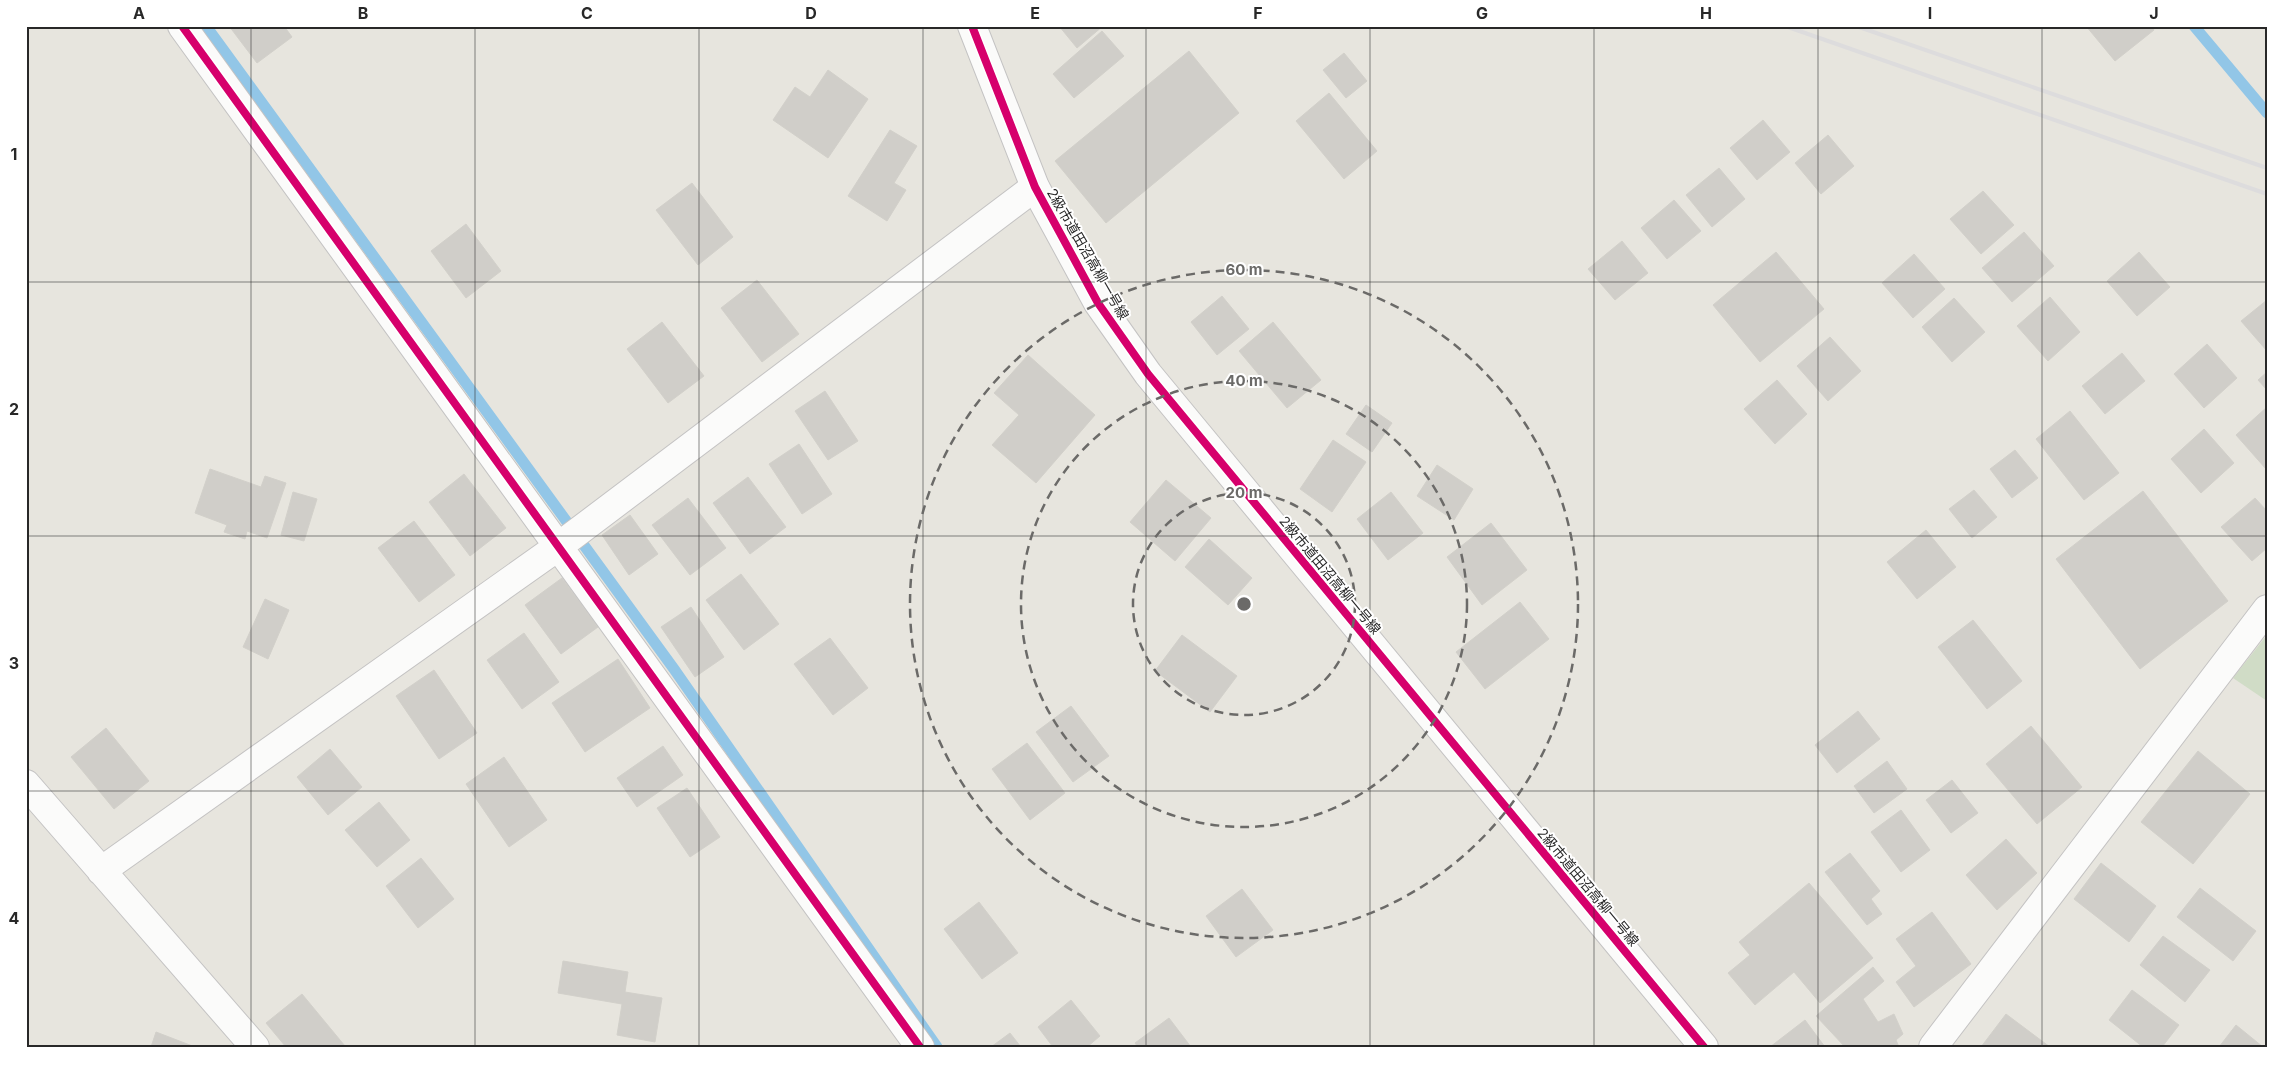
<svg xmlns="http://www.w3.org/2000/svg" width="2293" height="1073" font-family="Inter,'Noto Sans JP',sans-serif">
	<rect width="100%" height="100%" fill="#e7e5de"/>
	<path fill="#d0dcc6" d="M 2267,635 L 2267,701 L 2233,678 Z"/>
	<g fill="none" stroke-linecap="round" stroke-linejoin="round">
		<path stroke="#92c6e7" stroke-width="11" d="M 206,26 L 674,669 L 937,1047
			M 2194,26 L 2267,113"/>
	</g>
	<path fill="#d0cec9" stroke="#d2d0ca" d="M 229,26 L 284,26 L 292,37 L 257,63 Z
		M 1059,26 L 1103,26 L 1077,48 Z
		M 2086,26 L 2151,26 L 2154,30 L 2115,61 Z
		M 1102,31 L 1124,56 L 1074,98 L 1053,74 Z
		M 1189,51 L 1239,113 L 1106,223 L 1055,161 Z
		M 1344,53 L 1367,81 L 1346,98 L 1323,70 Z
		M 828,70 L 868,99 L 828,158 L 773,120 L 795,87 L 810,97 Z
		M 1329,93 L 1377,151 L 1344,179 L 1296,121 Z
		M 1763,120 L 1790,152 L 1757,180 L 1730,148 Z
		M 890,130 L 917,146 L 894,183 L 906,190 L 887,221 L 848,196 Z
		M 1828,135 L 1854,166 L 1821,194 L 1795,163 Z
		M 1719,168 L 1745,199 L 1712,227 L 1686,195 Z
		M 692,183 L 733,237 L 698,265 L 656,210 Z
		M 1983,191 L 2014,225 L 1981,254 L 1950,219 Z
		M 1674,200 L 1701,231 L 1667,259 L 1641,228 Z
		M 466,224 L 501,271 L 466,298 L 431,251 Z
		M 2024,232 L 2054,266 L 2012,302 L 1982,268 Z
		M 1622,241 L 1648,273 L 1615,300 L 1588,269 Z
		M 1776,252 L 1824,309 L 1760,362 L 1713,305 Z
		M 2139,252 L 2170,287 L 2137,316 L 2107,281 Z
		M 1914,254 L 1945,289 L 1913,318 L 1882,283 Z
		M 757,280 L 799,334 L 762,362 L 721,308 Z
		M 1222,296 L 1249,329 L 1217,355 L 1191,322 Z
		M 2050,297 L 2080,332 L 2048,361 L 2017,326 Z
		M 1954,298 L 1985,332 L 1952,362 L 1922,327 Z
		M 2267,300 L 2267,351 L 2241,321 Z
		M 662,322 L 704,376 L 668,403 L 627,349 Z
		M 1273,322 L 1321,380 L 1287,408 L 1239,351 Z
		M 1830,337 L 1861,371 L 1828,401 L 1797,366 Z
		M 2207,344 L 2237,378 L 2204,408 L 2174,374 Z
		M 2122,353 L 2145,381 L 2105,414 L 2082,386 Z
		M 1028,355 L 1095,415 L 1036,483 L 992,445 L 1019,415 L 994,393 Z
		M 2267,372 L 2267,390 L 2258,380 Z
		M 1777,380 L 1807,414 L 1775,444 L 1744,409 Z
		M 825,391 L 858,441 L 828,460 L 795,411 Z
		M 1366,405 L 1392,423 L 1372,452 L 1346,434 Z
		M 2267,407 L 2267,468 L 2266,469 L 2236,435 Z
		M 2070,411 L 2119,473 L 2084,500 L 2036,439 Z
		M 2204,429 L 2234,463 L 2201,493 L 2171,459 Z
		M 1333,440 L 1366,462 L 1332,512 L 1300,489 Z
		M 799,444 L 832,494 L 802,514 L 769,464 Z
		M 2015,450 L 2038,478 L 2012,498 L 1990,469 Z
		M 1437,465 L 1473,489 L 1454,520 L 1417,496 Z
		M 210,469 L 261,487 L 265,476 L 286,483 L 267,538 L 247,531 L 245,539 L 224,532 L 227,525 L 195,513 Z
		M 464,474 L 506,528 L 470,556 L 429,502 Z
		M 748,477 L 786,527 L 750,554 L 713,503 Z
		M 1166,480 L 1211,518 L 1175,561 L 1130,522 Z
		M 1974,490 L 1997,517 L 1972,538 L 1949,509 Z
		M 2143,491 L 2228,601 L 2140,669 L 2056,559 Z
		M 293,492 L 317,499 L 304,541 L 281,535 Z
		M 1391,492 L 1423,533 L 1388,560 L 1357,519 Z
		M 688,498 L 726,548 L 690,575 L 652,525 Z
		M 2255,498 L 2267,511 L 2267,548 L 2252,561 L 2221,527 Z
		M 630,515 L 658,554 L 629,575 L 602,535 Z
		M 414,521 L 455,575 L 419,602 L 378,548 Z
		M 1491,523 L 1527,570 L 1482,605 L 1447,557 Z
		M 1926,530 L 1956,567 L 1917,599 L 1887,562 Z
		M 1209,539 L 1252,578 L 1228,605 L 1185,567 Z
		M 741,574 L 779,624 L 744,650 L 706,600 Z
		M 562,578 L 598,627 L 561,654 L 525,605 Z
		M 265,599 L 289,610 L 268,659 L 243,647 Z
		M 1520,602 L 1549,639 L 1485,689 L 1456,652 Z
		M 691,607 L 724,657 L 695,677 L 661,627 Z
		M 1973,620 L 2022,681 L 1987,709 L 1938,647 Z
		M 524,633 L 559,682 L 522,709 L 487,660 Z
		M 1182,635 L 1237,676 L 1210,712 L 1155,671 Z
		M 830,638 L 868,688 L 833,715 L 794,664 Z
		M 618,659 L 650,708 L 585,752 L 552,703 Z
		M 434,670 L 477,733 L 439,759 L 396,696 Z
		M 1071,706 L 1109,756 L 1073,782 L 1036,732 Z
		M 1858,711 L 1880,739 L 1837,773 L 1815,745 Z
		M 2031,726 L 2082,787 L 2037,824 L 1986,764 Z
		M 106,728 L 149,781 L 114,809 L 71,757 Z
		M 1027,743 L 1065,793 L 1030,820 L 992,769 Z
		M 663,746 L 683,775 L 637,807 L 617,778 Z
		M 330,749 L 362,787 L 328,815 L 297,777 Z
		M 2198,751 L 2250,794 L 2193,864 L 2141,822 Z
		M 504,757 L 547,820 L 509,847 L 466,784 Z
		M 1887,761 L 1907,789 L 1874,813 L 1854,786 Z
		M 1952,780 L 1978,813 L 1951,833 L 1926,800 Z
		M 687,788 L 720,837 L 690,857 L 657,808 Z
		M 379,802 L 410,840 L 377,867 L 345,830 Z
		M 1901,810 L 1930,850 L 1901,872 L 1871,832 Z
		M 2006,839 L 2037,873 L 1997,910 L 1966,875 Z
		M 1850,853 L 1880,891 L 1871,899 L 1882,914 L 1867,925 L 1825,872 Z
		M 421,858 L 454,899 L 418,928 L 386,886 Z
		M 2101,863 L 2156,906 L 2129,942 L 2074,899 Z
		M 1809,883 L 1873,958 L 1820,1003 L 1794,972 L 1755,1005 L 1728,973 L 1750,955 L 1739,942 Z
		M 2200,888 L 2256,931 L 2233,961 L 2177,917 Z
		M 1242,889 L 1273,930 L 1236,957 L 1206,916 Z
		M 979,902 L 1018,953 L 982,979 L 944,929 Z
		M 1932,912 L 1971,964 L 1914,1007 L 1896,982 L 1916,966 L 1896,939 Z
		M 2163,936 L 2210,970 L 2185,1002 L 2140,965 Z
		M 563,961 L 628,972 L 625,992 L 662,998 L 655,1042 L 617,1035 L 622,1004 L 558,993 Z
		M 1873,967 L 1884,981 L 1863,999 L 1878,1022 L 1894,1014 L 1903,1034 L 1896,1040 L 1899,1047 L 1845,1047 L 1816,1016 Z
		M 2132,990 L 2179,1025 L 2162,1047 L 2143,1047 L 2109,1020 Z
		M 302,994 L 345,1046 L 344,1047 L 286,1047 L 266,1023 Z
		M 1071,1000 L 1100,1036 L 1087,1047 L 1053,1047 L 1038,1027 Z
		M 2006,1014 L 2050,1047 L 1981,1047 Z
		M 1169,1018 L 1191,1047 L 1138,1047 L 1135,1043 Z
		M 1805,1020 L 1825,1047 L 1770,1047 Z
		M 2236,1025 L 2263,1047 L 2219,1047 Z
		M 156,1032 L 195,1047 L 151,1047 Z
		M 1010,1033 L 1021,1047 L 991,1047 Z"/>
	<g fill="none" stroke-linecap="round" stroke-linejoin="round">
		<defs>
			<path id="street" d="M 182,26 L 920,1047
				M 26,784 L 255,1047
				M 101,871 L 559,546 L 1035,187
				M 1933,1047 L 2267,609"/>
			<path id="secondary" d="M 972,26 L 1035,187 L 1098,303 L 1148,374 L 1704,1047"/>
		</defs>
		<use href="#street" stroke="#c4c3c3" stroke-width="30"/>
		<use href="#secondary" stroke="#c4c3c3" stroke-width="30"/>
		<use href="#street" stroke="#fbfbfa" stroke-width="28"/>
		<use href="#secondary" stroke="#fbfbfa" stroke-width="28"/>
		<path stroke="#dddcdd" stroke-width="4" d="M 1785,26 L 2267,194
			M 1856,26 L 2267,168"/>
		<defs>
			<path id="cycleway" d="M 182,26 L 920,1047
				M 972,26 L 1035,187 L 1098,303 L 1148,374 L 1704,1047"/>
		</defs>
		<use href="#cycleway" stroke="#fff" stroke-width="11"/>
		<use href="#cycleway" stroke="#d6006c" stroke-width="8"/>
	</g>
	<path fill="none" stroke="#282828" stroke-width="1" stroke-opacity="0.55" d="M 251,26 L 251,1047M 475,26 L 475,1047M 699,26 L 699,1047M 923,26 L 923,1047M 1146,26 L 1146,1047M 1370,26 L 1370,1047M 1594,26 L 1594,1047M 1818,26 L 1818,1047M 2042,26 L 2042,1047M 26,282 L 2267,282M 26,536 L 2267,536M 26,791 L 2267,791"/>
	<g fill="none" stroke="#6b6a68" stroke-width="2.5" stroke-dasharray="9 6">
		<circle cx="1244" cy="604" r="111"/>
		<circle cx="1244" cy="604" r="223"/>
		<circle cx="1244" cy="604" r="334"/>
	</g>
	<g text-anchor="middle" stroke-width="4" stroke-linejoin="round" paint-order="stroke">
		<g font-size="14" fill="#282828" stroke="#fff">
			<text transform="translate(1088 254) rotate(60)" y="5">2級市道田沼高柳一号線</text>
			<text transform="translate(1330 575) rotate(50)" y="5">2級市道田沼高柳一号線</text>
			<text transform="translate(1588 887) rotate(50)" y="5">2級市道田沼高柳一号線</text>
		</g>
	</g>
	<circle cx="1244" cy="604" r="8" fill="#6b6a68" stroke="#fff" stroke-width="2.5"/>
	<g font-size="15" text-anchor="middle" font-weight="bold" fill="#6b6a68" stroke="#fff" stroke-width="4" stroke-linejoin="round" paint-order="stroke">
		<text x="1244" y="275">60 m</text>
		<text x="1244" y="386">40 m</text>
		<text x="1244" y="498">20 m</text>
	</g>
	<rect width="2293" height="1073" fill="none" stroke="#ffffff" stroke-width="55"/>
	<rect x="28" y="28" width="2238" height="1018" fill="none" stroke="#282828" stroke-width="2"/>
	<g font-size="16" text-anchor="middle" font-weight="bold" fill="#282828">
		<text x="139" y="19">A</text>
		<text x="363" y="19">B</text>
		<text x="587" y="19">C</text>
		<text x="811" y="19">D</text>
		<text x="1035" y="19">E</text>
		<text x="1258" y="19">F</text>
		<text x="1482" y="19">G</text>
		<text x="1706" y="19">H</text>
		<text x="1930" y="19">I</text>
		<text x="2154" y="19">J</text>
		<text x="14" y="160">1</text>
		<text x="14" y="415">2</text>
		<text x="14" y="669">3</text>
		<text x="14" y="924">4</text>
	</g>
</svg>
